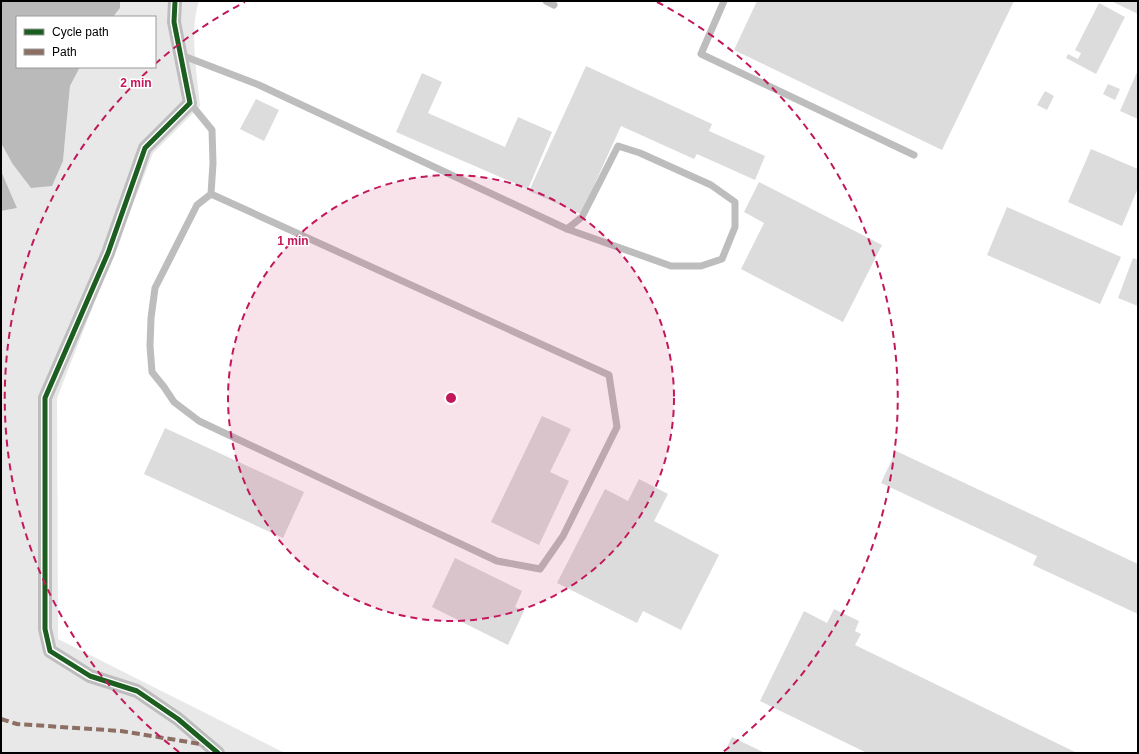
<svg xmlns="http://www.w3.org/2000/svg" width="1139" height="754" font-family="Arial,sans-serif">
	<rect width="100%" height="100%" fill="#fff"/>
	<path fill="#e8e8e8" d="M 120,1 L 199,1 C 189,31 197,74 200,106 L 153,153 L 57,398 L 58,639 L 285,753 L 1,753 L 1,211 L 17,208 L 1,171 L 1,143 L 12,163 L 63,161 L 70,86 L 80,67 L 155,67 L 155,17 L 113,17 L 120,8 Z"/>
	<path fill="#bababa" d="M 1,1 L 120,1 L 120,8 L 113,17 L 17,17 L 17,67 L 80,67 L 70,86 L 63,161 L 52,186 L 31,188 L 12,163 L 1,143 Z
		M 1,171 L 17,208 L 1,211 Z"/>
	<path fill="#dcdcdc" d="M 757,1 L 1014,1 L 942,150 L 734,50 Z
		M 1111,1 L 1138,1 L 1138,14 Z
		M 1099,3 L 1125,17 L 1096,74 L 1066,58 L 1068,54 L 1078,59 L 1081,53 L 1075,50 Z
		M 586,66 L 712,124 L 709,131 L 765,156 L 755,180 L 697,154 L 694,159 L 621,126 L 581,214 L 529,191 Z
		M 1138,70 L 1138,119 L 1120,111 Z
		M 422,73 L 442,82 L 428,113 L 505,147 L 518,117 L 552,132 L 528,189 L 396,132 Z
		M 1108,84 L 1120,89 L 1115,100 L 1103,94 Z
		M 1045,91 L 1054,96 L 1047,110 L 1037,105 Z
		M 256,99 L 279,110 L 264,141 L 240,129 Z
		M 1091,149 L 1138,169 L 1138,188 L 1122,226 L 1068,202 Z
		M 759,182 L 882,245 L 843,322 L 741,269 L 764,223 L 744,212 Z
		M 1007,207 L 1121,257 L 1100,304 L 987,255 Z
		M 1133,258 L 1138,260 L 1138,306 L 1118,298 Z
		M 542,416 L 571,429 L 550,472 L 569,481 L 539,545 L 491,522 Z
		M 165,428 L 304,492 L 283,538 L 144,474 Z
		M 896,451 L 1138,564 L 1138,614 L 1033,565 L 1037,556 L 881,483 Z
		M 639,479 L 668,494 L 654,521 L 719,555 L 681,630 L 643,611 L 637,623 L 557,583 L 605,489 L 628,501 Z
		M 455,558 L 522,591 L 515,607 L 524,611 L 508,645 L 432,607 Z
		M 834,609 L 859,621 L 855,631 L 861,634 L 855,645 L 1077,753 L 867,753 L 760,701 L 804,611 L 827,623 Z
		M 732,737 L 765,753 L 724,753 Z"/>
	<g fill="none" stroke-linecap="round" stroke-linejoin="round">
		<path stroke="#bdbdbd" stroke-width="7" d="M 546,1 L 554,5
			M 724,1 L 701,54 L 914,155
			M 181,55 L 259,85 L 567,229 L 671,266 L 701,266 L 722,259 L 735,227 L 735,202 L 711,185 L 640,153 L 618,146 L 582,217 L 567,229
			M 190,103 L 212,130 L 213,163 L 211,194 L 609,375 L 617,427 L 563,536 L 540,569 L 497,561 L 199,421 L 174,402 L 164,387 L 152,372 L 150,346 L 151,318 L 155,288 L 197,205 L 211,194"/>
		<path stroke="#bdbdbd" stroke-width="14" d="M 175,1 L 174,22 L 190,103 L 145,148 L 108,253 L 45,398 L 45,629 L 50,651 L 90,676 L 137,691 L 178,719 L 218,753"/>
		<path stroke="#8d6e63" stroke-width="4" stroke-dasharray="8 4" stroke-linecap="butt" d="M 1,719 L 17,724 L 121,731 L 207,745"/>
		<defs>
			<path id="cycleway" d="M 175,1 L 174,22 L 190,103 L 145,148 L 108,253 L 45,398 L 45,629 L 50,651 L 90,676 L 137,691 L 178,719 L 218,753"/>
		</defs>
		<use href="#cycleway" stroke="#fff" stroke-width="8"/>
		<use href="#cycleway" stroke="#1b5e20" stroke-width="5"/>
	</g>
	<circle cx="451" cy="398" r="223" fill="#c2185b" fill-opacity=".12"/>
	<g fill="none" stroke="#c2185b" stroke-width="2" stroke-dasharray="7 5">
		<circle cx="451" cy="398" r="223"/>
		<path d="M179 752A446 446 0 0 1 150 69M155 64A446 446 0 0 1 245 2M657 2A446 446 0 0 1 723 752"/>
	</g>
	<circle cx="451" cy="398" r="6" fill="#c2185b" stroke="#fff" stroke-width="2"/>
	<g font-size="12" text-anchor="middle" font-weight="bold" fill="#c2185b" stroke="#fff" stroke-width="3" stroke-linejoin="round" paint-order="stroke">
		<text x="136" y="87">2 min</text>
		<text x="293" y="245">1 min</text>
	</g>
	<rect width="1139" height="754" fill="none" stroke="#000000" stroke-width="4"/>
	<rect x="16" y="16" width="140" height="52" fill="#ffffff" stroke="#999999"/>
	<rect x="24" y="29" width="20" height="6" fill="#1b5e20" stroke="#999999"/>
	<text x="52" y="36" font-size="12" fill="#000000">Cycle path</text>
	<rect x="24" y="49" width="20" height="6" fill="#8d6e63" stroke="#999999"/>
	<text x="52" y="56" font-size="12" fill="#000000">Path</text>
</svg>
